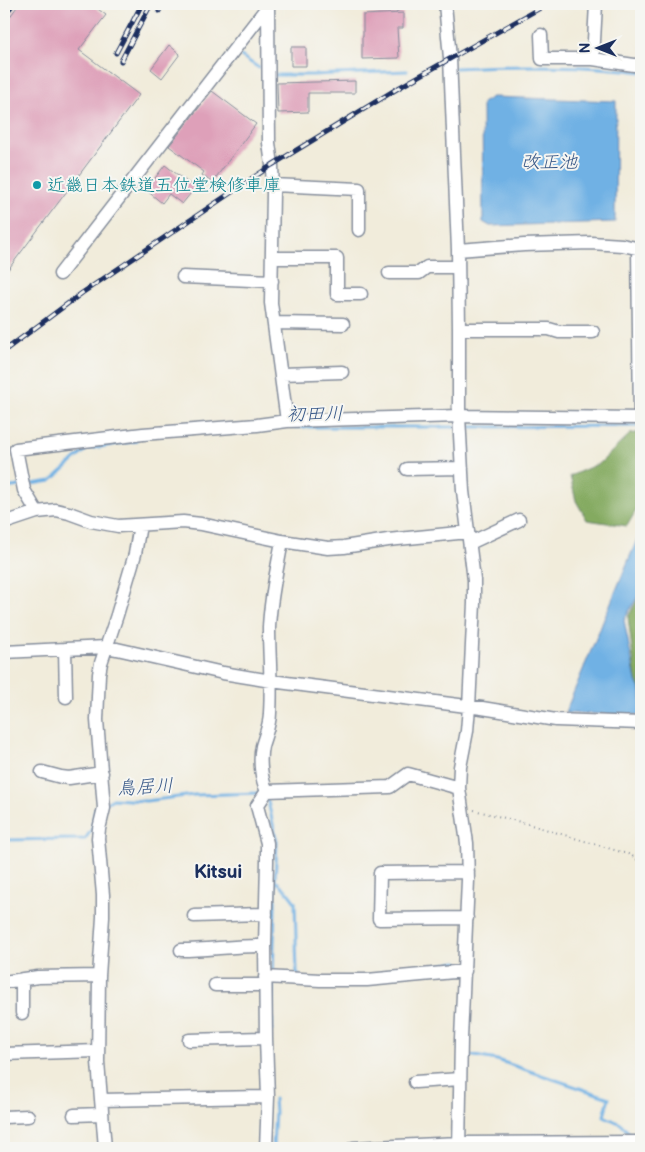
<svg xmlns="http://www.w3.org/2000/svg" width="645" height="1152" font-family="'Balsamiq Sans','Klee One',sans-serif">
	<rect width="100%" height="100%" fill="#f6f6f2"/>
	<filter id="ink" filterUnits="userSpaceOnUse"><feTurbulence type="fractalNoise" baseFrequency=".02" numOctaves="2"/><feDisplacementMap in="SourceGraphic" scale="10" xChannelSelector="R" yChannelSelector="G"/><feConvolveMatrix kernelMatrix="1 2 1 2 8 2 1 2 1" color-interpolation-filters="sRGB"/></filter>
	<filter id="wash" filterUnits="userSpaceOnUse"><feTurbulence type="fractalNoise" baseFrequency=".0096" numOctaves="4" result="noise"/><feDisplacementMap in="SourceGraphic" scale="20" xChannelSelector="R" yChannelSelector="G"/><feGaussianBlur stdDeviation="1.12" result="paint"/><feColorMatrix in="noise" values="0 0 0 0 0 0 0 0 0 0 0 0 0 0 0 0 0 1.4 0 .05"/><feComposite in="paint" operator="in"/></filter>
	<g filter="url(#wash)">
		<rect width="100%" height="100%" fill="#f1ecdb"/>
		<path fill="#84aa60" stroke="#506c5f" d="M 641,432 L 641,502 L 627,526 L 587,520 L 576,501 L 570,476 L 600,463 L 630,434 Z
			M 641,593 L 641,692 L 636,681 L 628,617 Z"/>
		<path fill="#70b1e4" stroke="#4670a1" d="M 492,97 L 616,101 L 615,222 L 490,226 L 483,222 L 482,103 Z
			M 641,530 L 641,591 L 624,620 L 636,681 L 641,692 L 641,715 L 565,713 Z"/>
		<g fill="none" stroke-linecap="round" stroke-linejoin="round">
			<path stroke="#70b1e4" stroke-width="3" d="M 241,56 L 259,68
				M 455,68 C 517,65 580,64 641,72
				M 272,75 L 312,75 L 407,71
				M 292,427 L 456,427
				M 462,427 L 641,426
				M 26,485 L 51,481 L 87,449 L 136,441
				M 4,488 L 20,486
				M 267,797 L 277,842 L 275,880 L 285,889 L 295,902 L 297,974 L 299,974
				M 106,803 L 113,799 L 146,801 L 194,795 L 261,793
				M 4,840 L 85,839 L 92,829 L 95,809 L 101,806
				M 412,970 L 457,962 L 461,965
				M 468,971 L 471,974 L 469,996
				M 273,975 L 275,904 L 275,880
				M 272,1030 L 273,982
				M 466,1047 L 469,1055 L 497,1060 L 609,1098 L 604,1116 L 621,1124 L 630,1134 L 641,1135
				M 273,1148 L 275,1112 L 274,1099"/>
		</g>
		<g id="blocks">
			<path fill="#dea0b9" d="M 19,4 L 91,4 L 106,15 L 79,50 L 139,95 L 4,275 L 4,25 Z
				M 403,13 L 403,28 L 397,28 L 399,58 L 362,59 L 362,37 L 363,37 L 363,15 Z
				M 169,45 L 180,54 L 162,78 L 151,69 Z
				M 291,47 L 306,47 L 306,66 L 291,66 Z
				M 355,81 L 355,93 L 308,93 L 308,112 L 278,113 L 277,83 Z
				M 212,91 L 256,124 L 214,180 L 213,179 L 211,182 L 202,175 L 204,172 L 169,146 Z
				M 165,165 L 195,188 L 182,204 L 169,194 L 162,203 L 146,190 Z"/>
		</g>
	</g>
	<g filter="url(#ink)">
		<use href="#blocks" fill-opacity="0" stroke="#868e9c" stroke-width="1"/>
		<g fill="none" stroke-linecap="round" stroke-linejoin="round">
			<defs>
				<path id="minor" d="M 268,4 L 269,143 L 272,165 L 273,193 L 271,303 L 287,421
					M 445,4 L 450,58 L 458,250 L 459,329 L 459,416 L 463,491 L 474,580 L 474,603 L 469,707 L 467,731 L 460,767 L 459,788 L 467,843 L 468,880 L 461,1039 L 459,1148
					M 375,5 L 397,4
					M 541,35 L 542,59 L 593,59 L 634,65 L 641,65
					M 593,59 L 596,4
					M 273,185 L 359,189 L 359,230
					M 458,250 L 524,245 L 591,243 L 622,245 L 641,249
					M 272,258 L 337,258 L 337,294 L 361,294
					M 389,273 L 419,273 L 427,267 L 458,267
					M 60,274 L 268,6
					M 183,277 L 272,281
					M 274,323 L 343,324
					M 459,329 L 549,329 L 559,332 L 593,332
					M 282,374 L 342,372
					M 407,469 L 462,468
					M 37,512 L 24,490 L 16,449 L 143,434 L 257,425 L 287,421 L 459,416 L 640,418 L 638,249
					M 4,523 L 37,512 L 56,510 L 69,513 L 91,521 L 118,526 L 183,522 L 201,524 L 282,541 L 328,548 L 344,547 L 388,540 L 468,532
					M 282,541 C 277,570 270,599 269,628 C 269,657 272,685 270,713 C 270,725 265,735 262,746 C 259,760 261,779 267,791 L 390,787 L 408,774 L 459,788
					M 470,543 L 519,520
					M 65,649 L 66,697
					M 4,652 L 106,647 L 117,649 L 223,673 L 271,681 L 482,708 L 556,720 L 641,723
					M 42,772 L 61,777 L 69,778 L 102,773
					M 194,916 L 266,914
					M 467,918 L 379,919 L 380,873 L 468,872
					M 181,950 C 209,950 237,945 265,946
					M 265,977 L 320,980 L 367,980 L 465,971
					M 22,979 L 22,1013
					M 4,982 L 38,977 L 99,976
					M 215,985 L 265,985
					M 189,1040 L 266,1038
					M 4,1054 L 98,1051
					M 415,1082 L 460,1079
					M 101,1100 L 268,1097
					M 74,1115 L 102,1114
					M 4,1117 L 28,1116
					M 105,1148 L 98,1062 L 99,976 L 103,917 L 103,895 L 98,838 L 99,829 L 104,808 L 97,720 L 99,674 L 101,663 L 117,615 L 135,554 L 140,525
					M 266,1148 L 268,1097 L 266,1038 L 265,946 L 267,861 L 267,843 L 257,806 L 267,791
					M 353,1148 L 459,1143 L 641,1142"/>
			</defs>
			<use href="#minor" stroke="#868e9c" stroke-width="15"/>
			<path stroke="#868e9c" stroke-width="2" stroke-dasharray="1 4" stroke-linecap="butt" d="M 474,810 L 528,824 L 631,855 L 641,863"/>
			<use href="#minor" stroke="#fff" stroke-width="12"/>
			<defs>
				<path id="rail" d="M 123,4 L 124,4
					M 159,11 L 162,4
					M 4,16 L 13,4
					M 116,53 L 142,4
					M 121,61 L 151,4
					M 4,351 L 82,293 L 272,165 L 400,87 L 547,4"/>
			</defs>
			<use href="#rail" stroke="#1b2f5e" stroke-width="5"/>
			<use href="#rail" stroke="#f6f6f2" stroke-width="3" stroke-dasharray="9" stroke-linecap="butt"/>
		</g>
	</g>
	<circle fill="#0f9aa8" stroke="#f6f6f2" stroke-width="2" cx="37" cy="185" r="5"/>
	<g text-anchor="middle" stroke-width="4" stroke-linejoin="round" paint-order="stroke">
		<g font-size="18" fill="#0d838f" stroke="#f6f6f2" text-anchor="start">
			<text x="47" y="191">近畿日本鉄道五位堂検修車庫</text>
		</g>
		<g font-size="19" font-style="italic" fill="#355686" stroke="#f6f6f2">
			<text x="549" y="168">改正池</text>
			<text transform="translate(315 413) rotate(-1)" y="7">初田川</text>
			<text transform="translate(145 786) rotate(-3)" y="7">鳥居川</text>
		</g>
		<g font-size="19" font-weight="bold" fill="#1b2f5e" stroke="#f6f6f2">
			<text x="218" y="878">Kitsui</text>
		</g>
	</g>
	<rect width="645" height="1152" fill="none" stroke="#f6f6f2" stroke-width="20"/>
	<g transform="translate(598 48) rotate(270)" stroke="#f6f6f2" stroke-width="4" paint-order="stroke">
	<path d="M0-4L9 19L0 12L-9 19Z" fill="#1b2f5e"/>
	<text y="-8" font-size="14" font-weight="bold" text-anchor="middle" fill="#1b2f5e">N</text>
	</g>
</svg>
